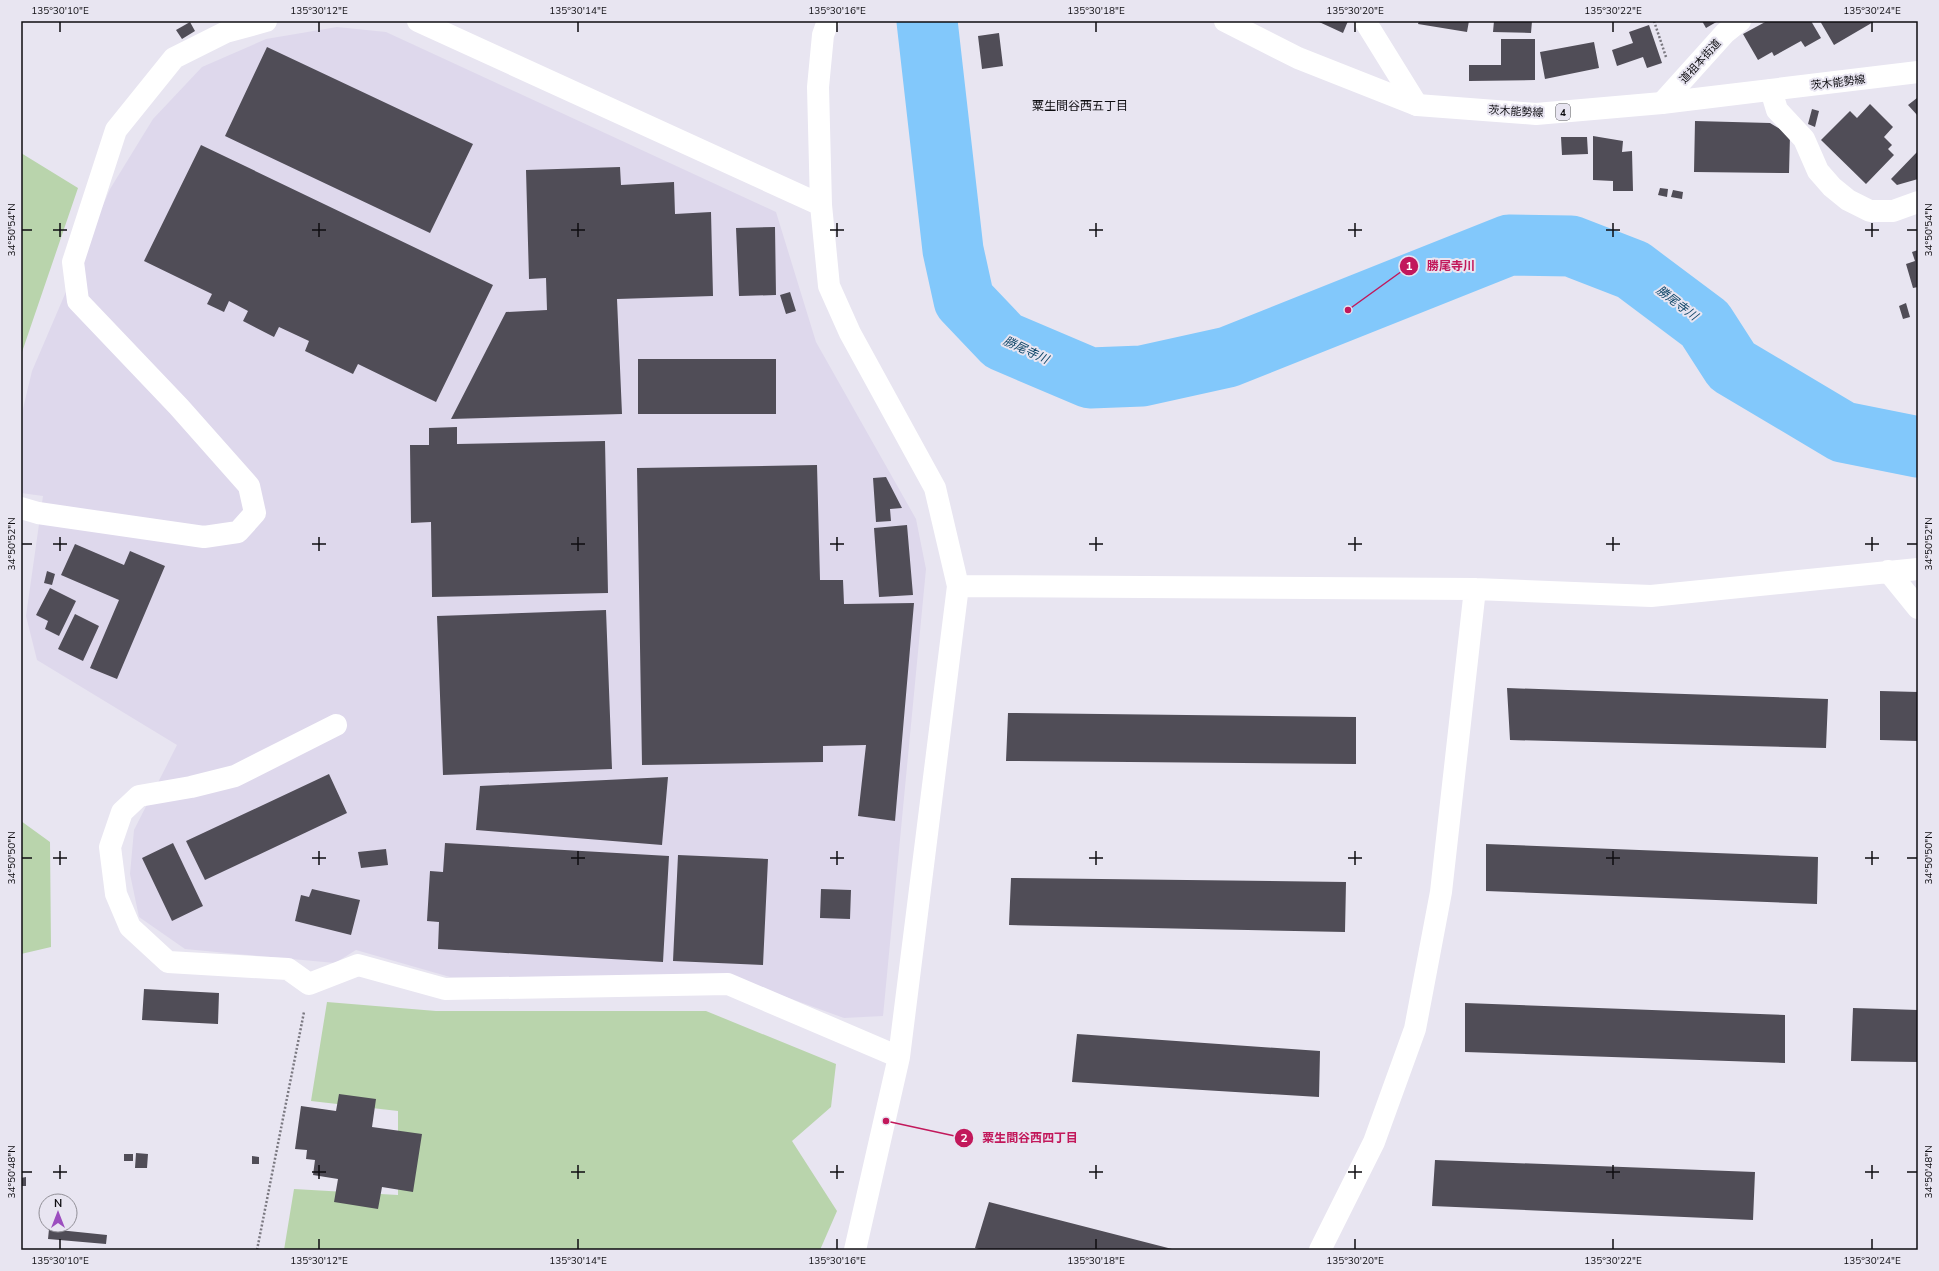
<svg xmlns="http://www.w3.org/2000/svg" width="1939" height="1271" font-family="'Nunito Sans','Noto Sans JP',sans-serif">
	<rect width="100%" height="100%" fill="#e8e5f1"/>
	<path fill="#ded8ec" d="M 337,27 L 386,32 L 776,212 L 816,342 L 916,519 L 926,569 L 883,1016 L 844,1018 L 731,977 L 450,977 L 356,950 L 335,963 L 185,949 L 139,917 L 130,874 L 134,830 L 177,745 L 37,660 L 26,616 L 43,496 L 21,493 L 21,417 L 32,371 L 110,189 L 153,119 L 202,67 L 266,39 Z"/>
	<path fill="#b9d4ac" d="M 21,153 L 78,188 L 21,355 Z
		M 21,821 L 50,842 L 51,947 L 21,954 Z
		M 327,1002 L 436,1011 L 706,1011 L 836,1064 L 831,1107 L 792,1141 L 837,1211 L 820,1250 L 284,1250 L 294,1189 L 398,1195 L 398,1111 L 311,1101 Z"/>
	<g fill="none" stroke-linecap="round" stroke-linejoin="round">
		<path stroke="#82c8fb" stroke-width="61" d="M 927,21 L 953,250 L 964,300 L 1003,341 L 1090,378 L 1142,376 L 1228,357 L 1509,245 L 1571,246 L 1633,270 L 1705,324 L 1732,366 L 1843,432 L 1918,447"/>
	</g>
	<path fill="#504d57" d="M 1317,21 L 1348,21 L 1343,33 Z
		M 1419,21 L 1469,21 L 1467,32 L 1418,24 Z
		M 1494,21 L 1532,21 L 1531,33 L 1493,32 Z
		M 1702,21 L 1718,21 L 1706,28 Z
		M 1767,21 L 1811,21 L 1821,38 L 1805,47 L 1801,41 L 1774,56 L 1772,52 L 1758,60 L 1743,34 Z
		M 1820,21 L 1875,21 L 1834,45 Z
		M 190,22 L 195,31 L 182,39 L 176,30 Z
		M 1649,25 L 1662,63 L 1647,68 L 1643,57 L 1617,66 L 1612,50 L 1633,43 L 1629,32 Z
		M 999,33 L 1003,66 L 982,69 L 978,36 Z
		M 1501,39 L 1535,39 L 1535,80 L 1469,81 L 1469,65 L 1501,65 Z
		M 1594,42 L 1599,68 L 1545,79 L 1540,52 Z
		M 267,47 L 473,144 L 430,233 L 225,136 Z
		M 1917,98 L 1918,100 L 1918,116 L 1908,105 Z
		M 1870,104 L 1893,127 L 1884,137 L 1892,145 L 1888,149 L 1894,155 L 1866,184 L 1821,140 L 1850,111 L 1857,118 Z
		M 1812,109 L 1819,111 L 1815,127 L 1808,124 Z
		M 1695,121 L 1770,123 L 1790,135 L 1789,173 L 1694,172 Z
		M 1593,136 L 1623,141 L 1622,152 L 1632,151 L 1633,191 L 1613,191 L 1613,181 L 1593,180 Z
		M 1561,137 L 1587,137 L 1588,154 L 1562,155 Z
		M 201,145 L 493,285 L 436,402 L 358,364 L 353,374 L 305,351 L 309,341 L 279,327 L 274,337 L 243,321 L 248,311 L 229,301 L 224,312 L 207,304 L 212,294 L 144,261 Z
		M 1918,151 L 1918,179 L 1897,185 L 1891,179 Z
		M 620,167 L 621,185 L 674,182 L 675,214 L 711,212 L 713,296 L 617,299 L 622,414 L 451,419 L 506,312 L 547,310 L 546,278 L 529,279 L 526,170 Z
		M 1660,188 L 1668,189 L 1667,197 L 1658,195 Z
		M 1673,190 L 1683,192 L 1682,199 L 1671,197 Z
		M 775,227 L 776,295 L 739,296 L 736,228 Z
		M 1918,250 L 1918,287 L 1913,288 L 1906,264 L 1915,261 L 1912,252 Z
		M 790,292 L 796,311 L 786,314 L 780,295 Z
		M 1906,303 L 1910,317 L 1903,319 L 1899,306 Z
		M 638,359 L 776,359 L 776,414 L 638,414 Z
		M 457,427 L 457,444 L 605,441 L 608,593 L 432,597 L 431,522 L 411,523 L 410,445 L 429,445 L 429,428 Z
		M 817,465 L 820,580 L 843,580 L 844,604 L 914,603 L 895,821 L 858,816 L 866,745 L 823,746 L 823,762 L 642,765 L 637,468 Z
		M 886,477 L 902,508 L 890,509 L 891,521 L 876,522 L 873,478 Z
		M 907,525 L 913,595 L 879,597 L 874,528 Z
		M 75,544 L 124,565 L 130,551 L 165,566 L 117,679 L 90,668 L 119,600 L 61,575 Z
		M 47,571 L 55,574 L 52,585 L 44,583 Z
		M 50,588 L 76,601 L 59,636 L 45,629 L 48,621 L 36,615 Z
		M 606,610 L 612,769 L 443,775 L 437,616 Z
		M 75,614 L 99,626 L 83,661 L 58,649 Z
		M 1507,688 L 1828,699 L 1826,748 L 1510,740 Z
		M 1880,691 L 1918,692 L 1918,741 L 1880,740 Z
		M 1008,713 L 1356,717 L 1356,764 L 1006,761 Z
		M 329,774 L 347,813 L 205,880 L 186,841 Z
		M 668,777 L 662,845 L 476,830 L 480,786 Z
		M 173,843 L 203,906 L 172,921 L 142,858 Z
		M 445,843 L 669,856 L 663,962 L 438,949 L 439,922 L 427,921 L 430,871 L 443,872 Z
		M 1486,844 L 1818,857 L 1817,904 L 1486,891 Z
		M 386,849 L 388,865 L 361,868 L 358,852 Z
		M 678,855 L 768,859 L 763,965 L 673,961 Z
		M 1011,878 L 1346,882 L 1345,932 L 1009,925 Z
		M 312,889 L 360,900 L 351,935 L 295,921 L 301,895 L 309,897 Z
		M 821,889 L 851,890 L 850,919 L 820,918 Z
		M 144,989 L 219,993 L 218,1024 L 142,1020 Z
		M 1465,1003 L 1785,1015 L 1785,1063 L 1465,1052 Z
		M 1853,1008 L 1918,1010 L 1918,1062 L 1851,1061 Z
		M 1077,1034 L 1320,1051 L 1319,1097 L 1072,1082 Z
		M 339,1094 L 376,1099 L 372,1127 L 422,1134 L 413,1192 L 382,1187 L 378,1209 L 334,1202 L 338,1179 L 313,1175 L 315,1160 L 306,1159 L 307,1150 L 295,1149 L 301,1106 L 336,1111 Z
		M 136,1153 L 148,1154 L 147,1168 L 135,1168 Z
		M 124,1154 L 133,1154 L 133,1161 L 124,1161 Z
		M 252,1156 L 259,1157 L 259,1164 L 252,1164 Z
		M 1435,1160 L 1755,1172 L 1753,1220 L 1432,1206 Z
		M 26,1177 L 26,1186 L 21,1186 L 21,1178 Z
		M 989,1202 L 1172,1249 L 1172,1250 L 983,1250 L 975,1248 Z
		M 49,1229 L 107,1235 L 106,1244 L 48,1239 Z"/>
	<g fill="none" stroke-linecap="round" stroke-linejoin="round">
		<path stroke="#7a7880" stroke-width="2.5" stroke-dasharray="2 2" stroke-linecap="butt" d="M 1654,21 L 1666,57
			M 257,1250 L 304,1012"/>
		<path stroke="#fff" stroke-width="22" d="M 418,21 L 821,205
			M 828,21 L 823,35 L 818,87 L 821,205 L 829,286 L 850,333 L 935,488 L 958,586 L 899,1057 L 855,1250
			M 1365,21 L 1417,105
			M 1771,90 L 1777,110 L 1804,139 L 1818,171 L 1832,187 L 1848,200 L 1870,211 L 1893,211 L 1918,202
			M 1662,103 L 1725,33 L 1740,21
			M 21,508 L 38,513 L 204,537 L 238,532 L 255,513 L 249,486 L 179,407 L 78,301 L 73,262 L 116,130 L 174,58 L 226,32 L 266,21
			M 1888,571 L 1918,608
			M 958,586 L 1475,589 L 1651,596 L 1918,569
			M 336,725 L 235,776 L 191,787 L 139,796 L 122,812 L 110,847 L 116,894 L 130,927 L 168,962 L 288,969 L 309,984 L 358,965 L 445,989 L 728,984 L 899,1057
			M 1320,1250 L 1374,1142 L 1415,1029 L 1441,892 L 1475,589"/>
		<path stroke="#fff" stroke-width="22" d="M 1225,21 L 1298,58 L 1417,105 L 1536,114 L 1662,103 L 1918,72"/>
	</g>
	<path fill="none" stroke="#0e0d11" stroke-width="1.5" d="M 60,22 L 60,32M 319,22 L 319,32M 578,22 L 578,32M 837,22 L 837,32M 1096,22 L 1096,32M 1355,22 L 1355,32M 1613,22 L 1613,32M 1872,22 L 1872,32M 60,223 L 60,237M 319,223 L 319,237M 578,223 L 578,237M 837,223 L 837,237M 1096,223 L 1096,237M 1355,223 L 1355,237M 1613,223 L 1613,237M 1872,223 L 1872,237M 22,230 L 32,230M 53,230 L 67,230M 312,230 L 326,230M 571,230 L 585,230M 830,230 L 844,230M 1089,230 L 1103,230M 1348,230 L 1362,230M 1606,230 L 1620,230M 1865,230 L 1879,230M 1907,230 L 1917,230M 60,537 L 60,551M 319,537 L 319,551M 578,537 L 578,551M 837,537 L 837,551M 1096,537 L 1096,551M 1355,537 L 1355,551M 1613,537 L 1613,551M 1872,537 L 1872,551M 22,544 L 32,544M 53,544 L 67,544M 312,544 L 326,544M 571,544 L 585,544M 830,544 L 844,544M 1089,544 L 1103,544M 1348,544 L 1362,544M 1606,544 L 1620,544M 1865,544 L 1879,544M 1907,544 L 1917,544M 60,851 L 60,865M 319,851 L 319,865M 578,851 L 578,865M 837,851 L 837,865M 1096,851 L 1096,865M 1355,851 L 1355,865M 1613,851 L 1613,865M 1872,851 L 1872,865M 22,858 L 32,858M 53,858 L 67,858M 312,858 L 326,858M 571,858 L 585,858M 830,858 L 844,858M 1089,858 L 1103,858M 1348,858 L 1362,858M 1606,858 L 1620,858M 1865,858 L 1879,858M 1907,858 L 1917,858M 60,1165 L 60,1179M 319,1165 L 319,1179M 578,1165 L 578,1179M 837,1165 L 837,1179M 1096,1165 L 1096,1179M 1355,1165 L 1355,1179M 1613,1165 L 1613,1179M 1872,1165 L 1872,1179M 22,1172 L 32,1172M 53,1172 L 67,1172M 312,1172 L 326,1172M 571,1172 L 585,1172M 830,1172 L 844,1172M 1089,1172 L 1103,1172M 1348,1172 L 1362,1172M 1606,1172 L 1620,1172M 1865,1172 L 1879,1172M 1907,1172 L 1917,1172M 60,1239 L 60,1249M 319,1239 L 319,1249M 578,1239 L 578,1249M 837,1239 L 837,1249M 1096,1239 L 1096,1249M 1355,1239 L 1355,1249M 1613,1239 L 1613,1249M 1872,1239 L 1872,1249"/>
	<g text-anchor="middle" stroke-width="4" stroke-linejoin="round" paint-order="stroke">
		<rect fill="#e8e5f1" stroke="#4f4e54" stroke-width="1" x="1556" y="104" width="14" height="16" rx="3"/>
		<g font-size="10" font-weight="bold" fill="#0e0d11">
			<text x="1563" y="116">4</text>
		</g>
		<g font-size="11" fill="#0e0d11" stroke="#e8e5f1">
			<text transform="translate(1700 61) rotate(-48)" y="4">道祖本街道</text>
			<text transform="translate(1838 82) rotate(-7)" y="4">茨木能勢線</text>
			<text transform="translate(1516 111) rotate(3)" y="4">茨木能勢線</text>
		</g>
		<g font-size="12" fill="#0e0d11" stroke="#e8e5f1">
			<text x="1080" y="110">粟生間谷西五丁目</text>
		</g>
		<g font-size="12" font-style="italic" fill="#114768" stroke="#e8e5f1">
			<text transform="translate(1677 303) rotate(37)" y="4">勝尾寺川</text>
			<text transform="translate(1026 350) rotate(25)" y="4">勝尾寺川</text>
		</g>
	</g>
	<path fill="none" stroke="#c2185b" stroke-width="1.5" d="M1348 310L1409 266M886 1121L964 1138"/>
	<g fill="#c2185b" stroke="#e8e5f1" stroke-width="1.5">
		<circle cx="1348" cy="310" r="4"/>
		<circle cx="886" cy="1121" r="4"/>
		<circle cx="1409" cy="266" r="10"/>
		<circle cx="964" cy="1138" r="10"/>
	</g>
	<g font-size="12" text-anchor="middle" font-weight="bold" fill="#fff">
		<text x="1409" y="270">1</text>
		<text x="964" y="1142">2</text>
	</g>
	<g font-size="12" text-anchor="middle" font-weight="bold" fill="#c2185b" stroke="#e8e5f1" stroke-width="4" stroke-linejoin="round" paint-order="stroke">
		<text x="1451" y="270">勝尾寺川</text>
		<text x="1030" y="1142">粟生間谷西四丁目</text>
	</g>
	<rect width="1939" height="1271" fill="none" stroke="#e8e5f1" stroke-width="44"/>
	<g transform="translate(58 1213)"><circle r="19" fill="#e8e5f1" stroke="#918f97"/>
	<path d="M0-3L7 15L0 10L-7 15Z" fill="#9c4ebf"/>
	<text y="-6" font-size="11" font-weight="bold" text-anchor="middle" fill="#0e0d11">N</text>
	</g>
	<rect x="22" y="22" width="1895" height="1227" fill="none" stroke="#0e0d11" stroke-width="1.5"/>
	<g font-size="10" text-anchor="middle" fill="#0e0d11">
		<text x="60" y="14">135°30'10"E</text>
		<text x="319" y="14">135°30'12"E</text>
		<text x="578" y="14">135°30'14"E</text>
		<text x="837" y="14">135°30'16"E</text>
		<text x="1096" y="14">135°30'18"E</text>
		<text x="1355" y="14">135°30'20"E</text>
		<text x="1613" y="14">135°30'22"E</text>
		<text x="1872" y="14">135°30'24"E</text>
		<text transform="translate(11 230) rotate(-90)" y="4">34°50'54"N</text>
		<text transform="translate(1928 230) rotate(-90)" y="4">34°50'54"N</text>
		<text transform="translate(11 544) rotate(-90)" y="4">34°50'52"N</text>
		<text transform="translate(1928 544) rotate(-90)" y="4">34°50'52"N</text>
		<text transform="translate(11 858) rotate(-90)" y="4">34°50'50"N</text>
		<text transform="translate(1928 858) rotate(-90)" y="4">34°50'50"N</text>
		<text transform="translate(11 1172) rotate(-90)" y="4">34°50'48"N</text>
		<text transform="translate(1928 1172) rotate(-90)" y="4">34°50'48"N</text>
		<text x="60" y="1264">135°30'10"E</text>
		<text x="319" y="1264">135°30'12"E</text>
		<text x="578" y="1264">135°30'14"E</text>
		<text x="837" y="1264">135°30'16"E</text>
		<text x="1096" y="1264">135°30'18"E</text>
		<text x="1355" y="1264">135°30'20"E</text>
		<text x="1613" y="1264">135°30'22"E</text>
		<text x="1872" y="1264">135°30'24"E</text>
	</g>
</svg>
